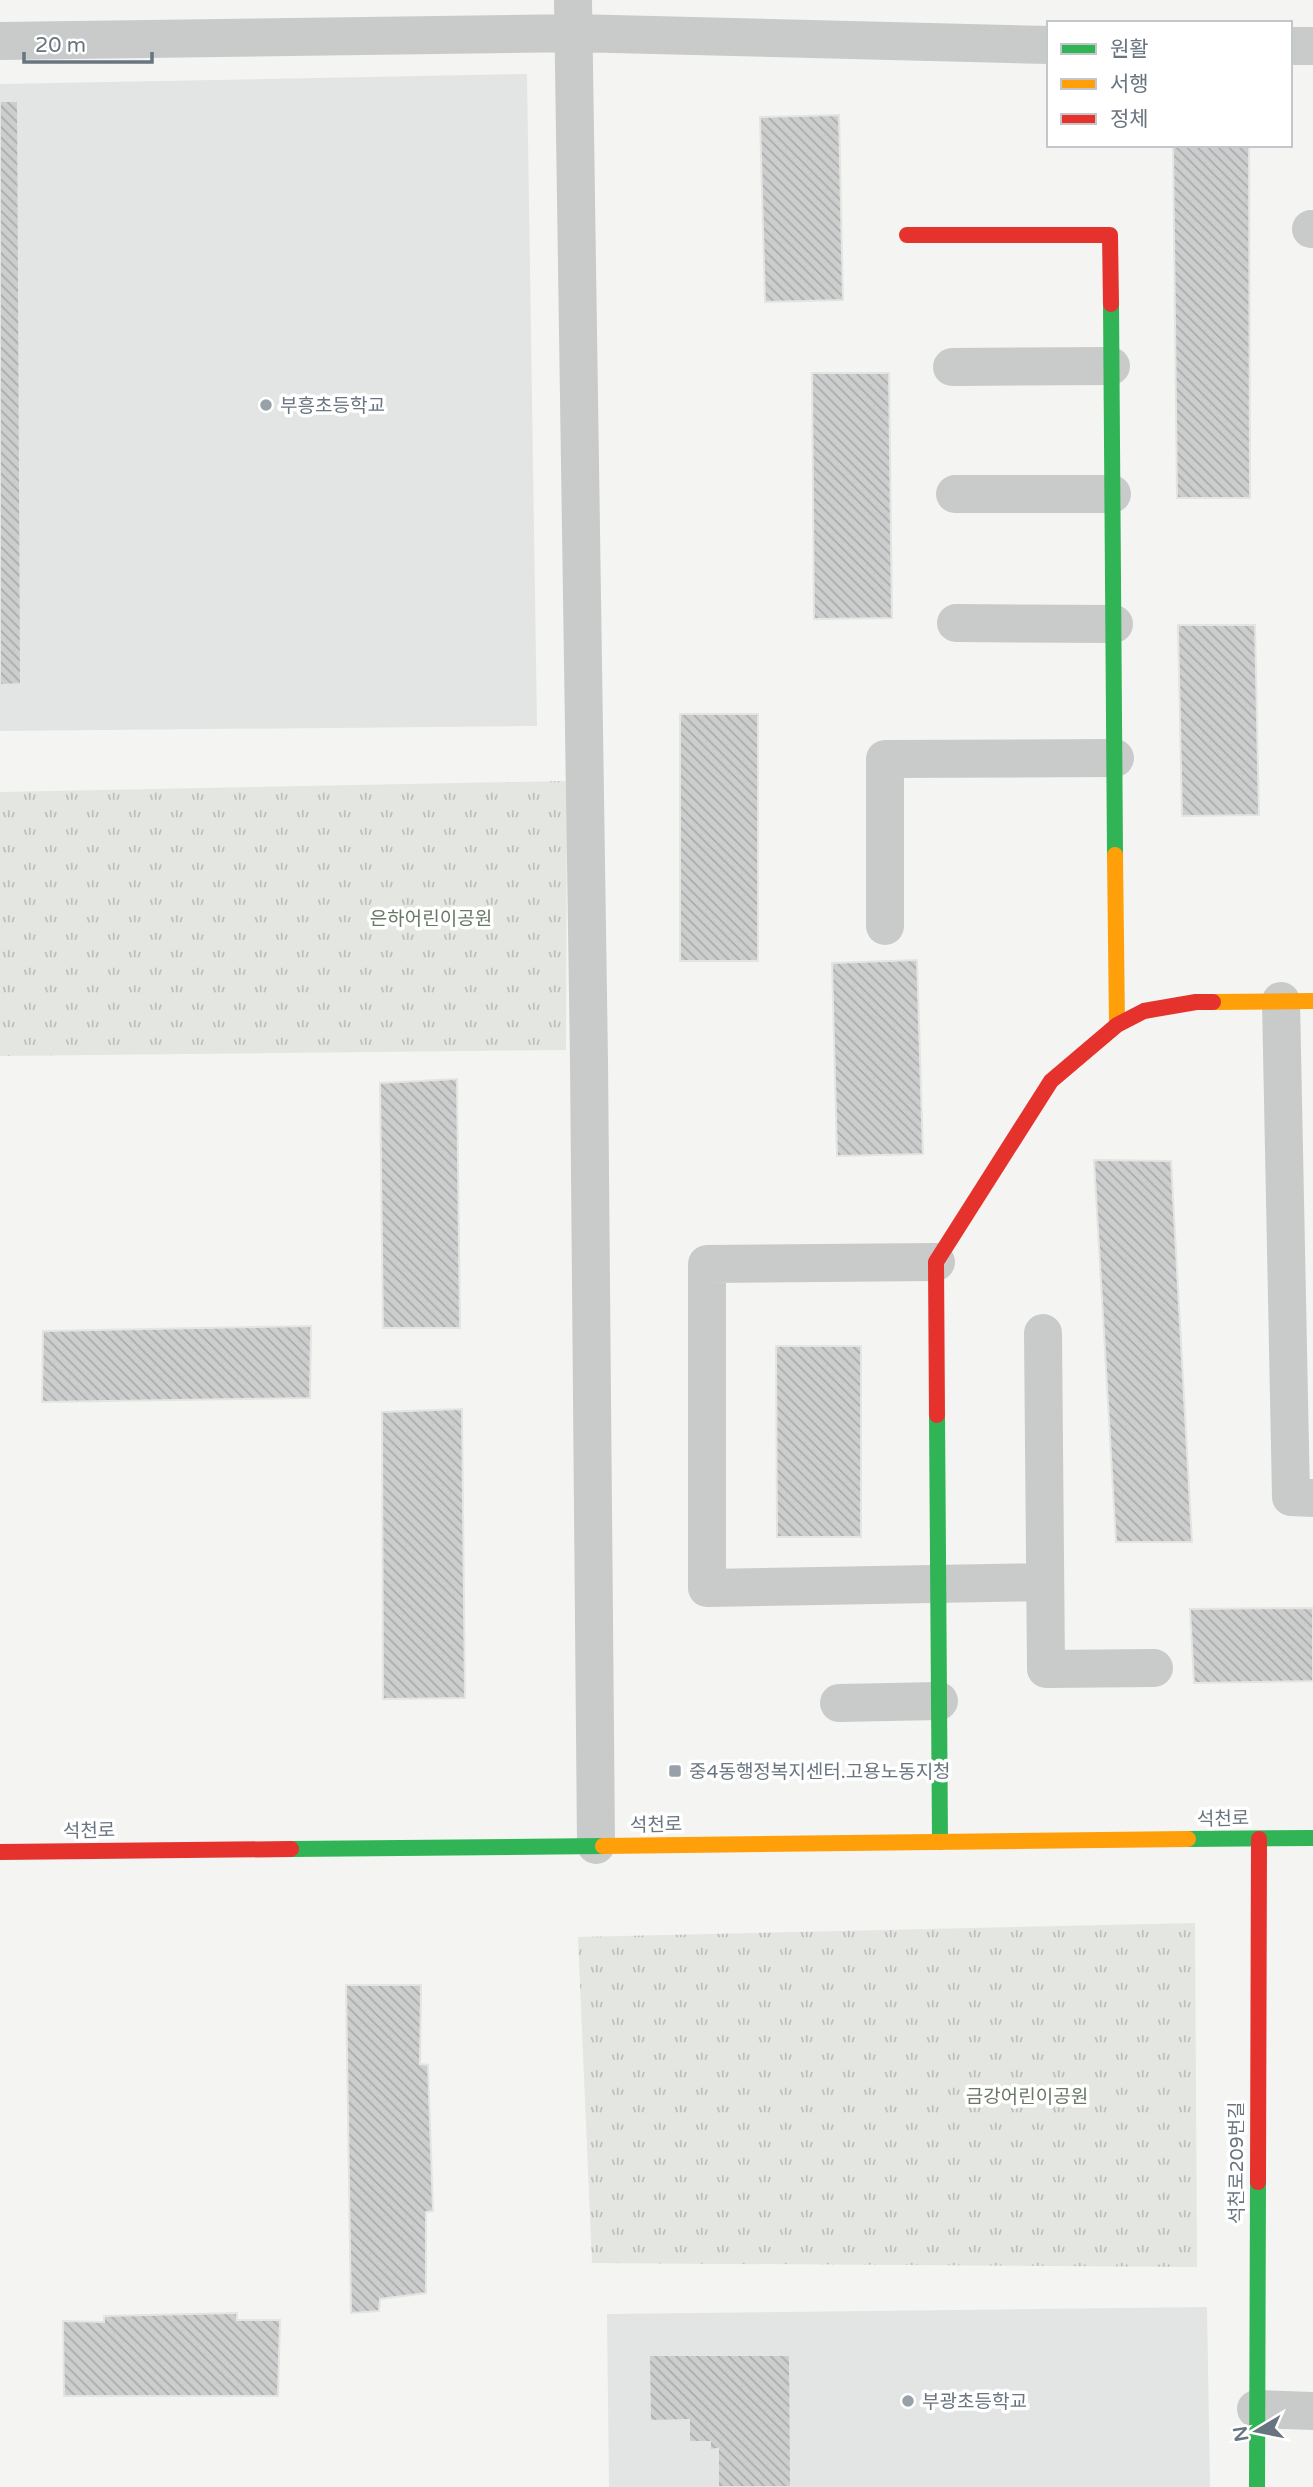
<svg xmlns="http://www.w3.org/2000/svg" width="1313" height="2487" font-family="'Varela Round','Noto Sans KR',sans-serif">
	<defs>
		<pattern id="grass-tufts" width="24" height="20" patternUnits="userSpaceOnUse" patternTransform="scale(1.75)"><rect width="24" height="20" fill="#e3e6e1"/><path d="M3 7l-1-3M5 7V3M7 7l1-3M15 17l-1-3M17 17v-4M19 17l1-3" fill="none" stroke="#bcbfbc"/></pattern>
		<pattern id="building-back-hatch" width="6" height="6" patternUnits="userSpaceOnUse" patternTransform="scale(1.75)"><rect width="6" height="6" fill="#cccdcd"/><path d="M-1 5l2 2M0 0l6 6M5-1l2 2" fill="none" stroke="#a9abac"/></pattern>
	</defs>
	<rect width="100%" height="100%" fill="#f4f4f3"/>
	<path fill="#e3e4e4" d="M 527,74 L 537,726 L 0,731 L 0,84 Z
		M 1207,2307 L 1210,2487 L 609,2487 L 607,2314 Z"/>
	<path fill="url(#grass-tufts)" d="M 567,781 L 566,1050 L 0,1056 L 0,792 Z
		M 1195,1923 L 1197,2267 L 592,2263 L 578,1937 Z"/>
	<path fill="url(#building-back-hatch)" stroke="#e4e4e3" stroke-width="2" d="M 0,101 L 18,101 L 21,684 L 0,685 Z
		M 839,115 L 843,300 L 765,302 L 760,117 Z
		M 1173,145 L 1249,145 L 1250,498 L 1177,498 Z
		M 812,373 L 889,373 L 892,618 L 814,619 Z
		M 1178,625 L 1255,625 L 1259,815 L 1182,816 Z
		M 680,714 L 758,714 L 758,961 L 680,961 Z
		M 917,960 L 923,1154 L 837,1156 L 832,963 Z
		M 457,1079 L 460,1328 L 383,1328 L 380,1083 Z
		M 1094,1160 L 1171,1161 L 1192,1542 L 1116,1542 Z
		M 311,1326 L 310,1398 L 42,1402 L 43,1331 Z
		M 776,1346 L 861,1346 L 861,1537 L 777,1537 Z
		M 462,1409 L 465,1698 L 383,1699 L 382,1412 Z
		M 1313,1608 L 1313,1681 L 1194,1683 L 1190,1609 Z
		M 346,1985 L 421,1985 L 420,2064 L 428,2065 L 433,2211 L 426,2212 L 426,2293 L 380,2299 L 379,2311 L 351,2313 Z
		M 237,2313 L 237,2320 L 280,2320 L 278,2396 L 64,2396 L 63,2321 L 104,2322 L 104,2316 Z
		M 649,2355 L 790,2355 L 791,2487 L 718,2487 L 718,2449 L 710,2450 L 710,2442 L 689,2442 L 689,2420 L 650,2421 Z"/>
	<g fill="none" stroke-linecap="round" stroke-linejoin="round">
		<path stroke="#c9caca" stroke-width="38" d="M 573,0 L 589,1061 L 596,1845
			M 0,41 L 573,33 L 1049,45
			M 1290,46 L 1313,46
			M 1311,229 L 1313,229
			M 952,367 L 1111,366
			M 955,494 L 1112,494
			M 956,623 L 1114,624
			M 885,926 L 885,759 L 1115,758
			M 1281,1001 L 1291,1497 L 1313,1498
			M 936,1262 L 707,1264 L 707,1588 L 1045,1582
			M 1043,1333 L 1046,1669 L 1154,1668
			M 839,1703 L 939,1701
			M 1256,2409 L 1313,2411"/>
		<path stroke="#30b455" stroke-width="16" d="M 1111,304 L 1115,855
			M 937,1415 L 940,1842
			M 1188,1839 L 1313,1838
			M 291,1849 L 603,1846
			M 1257,2487 L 1258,2182"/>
		<path stroke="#ff9f0a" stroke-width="16" d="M 1115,855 L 1117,1025
			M 1213,1002 L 1313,1001
			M 603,1846 L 1188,1839"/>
		<path stroke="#e5322d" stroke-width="16" d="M 907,235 L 1110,235 L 1111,304
			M 937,1415 L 936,1262 L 1051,1081 L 1117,1025 L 1144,1011 L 1196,1002 L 1213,1002
			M 0,1852 L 291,1849
			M 1258,2182 L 1259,1839"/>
	</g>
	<g fill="#99a1a8" stroke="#fff" stroke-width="2.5">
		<circle cx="266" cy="405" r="7"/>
		<rect x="668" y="1764" width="14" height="14" rx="3.5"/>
		<circle cx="908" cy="2401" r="7"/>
	</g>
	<g text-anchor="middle" stroke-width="7" stroke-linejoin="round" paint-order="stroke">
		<g font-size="19" fill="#68747f" stroke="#fff" text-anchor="start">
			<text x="280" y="412">부흥초등학교</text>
			<text x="689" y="1778">중4동행정복지센터.고용노동지청</text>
			<text x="922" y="2408">부광초등학교</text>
		</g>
		<g font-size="19" fill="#697866" stroke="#fff">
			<text x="431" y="925">은하어린이공원</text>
			<text x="1027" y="2103">금강어린이공원</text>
		</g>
		<g font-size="19" fill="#68747f" stroke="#fff">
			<text transform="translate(1223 1818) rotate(-1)" y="7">석천로</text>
			<text transform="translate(656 1824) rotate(-1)" y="7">석천로</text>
			<text transform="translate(89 1830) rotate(-1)" y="7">석천로</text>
			<text transform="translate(1236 2163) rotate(-90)" y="7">석천로209번길</text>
		</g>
	</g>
	<rect x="1047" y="21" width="245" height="126" fill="#ffffff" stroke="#c3c7cc" stroke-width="2"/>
	<rect x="1061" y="44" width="35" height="10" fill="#30b455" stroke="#c3c7cc" stroke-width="2"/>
	<text x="1110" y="56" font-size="21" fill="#68747f">원활</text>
	<rect x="1061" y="79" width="35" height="10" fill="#ff9f0a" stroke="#c3c7cc" stroke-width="2"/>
	<text x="1110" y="91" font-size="21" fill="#68747f">서행</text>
	<rect x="1061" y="114" width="35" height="10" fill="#e5322d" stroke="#c3c7cc" stroke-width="2"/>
	<text x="1110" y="126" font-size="21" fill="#68747f">정체</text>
	<g transform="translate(1257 2431) rotate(260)" stroke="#ffffff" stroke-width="5" paint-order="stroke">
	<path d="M0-5L12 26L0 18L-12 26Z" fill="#68747f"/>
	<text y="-10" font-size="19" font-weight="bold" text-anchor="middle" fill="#68747f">N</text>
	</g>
	<path d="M24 52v10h128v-10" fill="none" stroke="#68747f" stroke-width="3.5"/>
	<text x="35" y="52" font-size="21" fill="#68747f" stroke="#ffffff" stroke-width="5" paint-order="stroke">20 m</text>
</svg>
